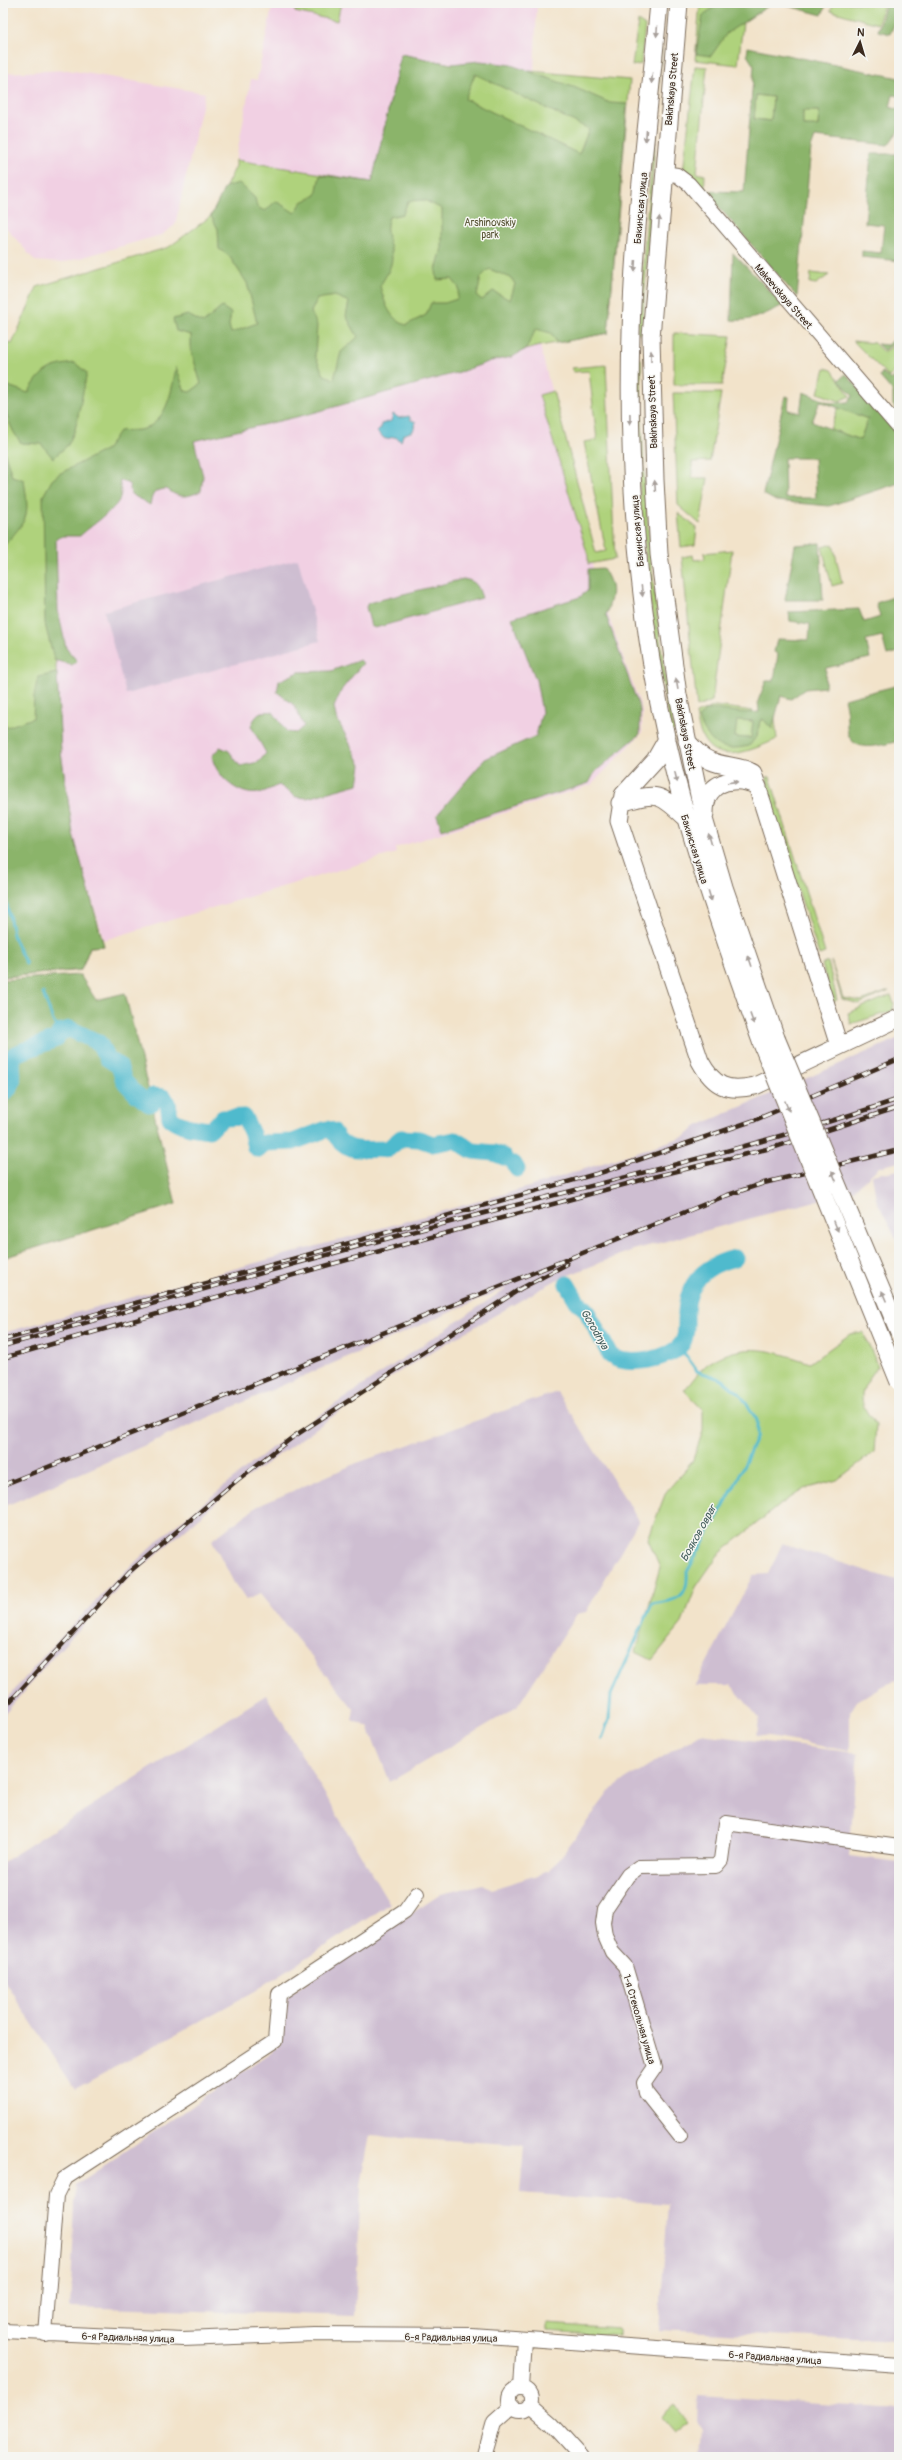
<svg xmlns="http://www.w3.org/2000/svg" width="902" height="2460" font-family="Pangolin,sans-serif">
	<rect width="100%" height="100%" fill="#f6f6f2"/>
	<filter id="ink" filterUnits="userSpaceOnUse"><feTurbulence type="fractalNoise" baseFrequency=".025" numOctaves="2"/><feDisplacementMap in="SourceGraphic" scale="8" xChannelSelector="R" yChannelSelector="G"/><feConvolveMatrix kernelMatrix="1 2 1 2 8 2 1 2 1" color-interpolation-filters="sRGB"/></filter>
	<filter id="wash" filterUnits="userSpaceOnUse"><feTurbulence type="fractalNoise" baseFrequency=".012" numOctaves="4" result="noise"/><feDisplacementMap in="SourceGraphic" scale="16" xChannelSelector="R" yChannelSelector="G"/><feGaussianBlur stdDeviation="0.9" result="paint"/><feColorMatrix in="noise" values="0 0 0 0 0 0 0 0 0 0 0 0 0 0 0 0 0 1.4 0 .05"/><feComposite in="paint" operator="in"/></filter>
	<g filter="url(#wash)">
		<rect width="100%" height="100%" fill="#f2e3ca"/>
		<path fill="#f1d0e3" d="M 273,3 L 537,3 L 534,71 L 465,65 L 401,55 L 372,182 L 236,160 L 251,79 L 257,80 Z
			M 67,70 L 205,93 L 175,225 L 161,235 L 62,263 L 35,261 L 3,224 L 3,73 Z
			M 540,346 L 592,553 L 593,573 L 642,710 L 642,733 L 591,785 L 395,848 L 396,853 L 104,940 L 73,834 L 61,753 L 46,495 L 152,450 Z"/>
		<path fill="#cebed1" d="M 298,559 L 320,641 L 126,694 L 104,611 Z
			M 899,1038 L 899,1162 L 879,1167 L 853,1191 L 633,1250 L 556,1280 L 438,1348 L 374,1387 L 235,1486 L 119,1587 L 52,1658 L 3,1716 L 3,1704 L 46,1653 L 108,1588 L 164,1535 L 275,1445 L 508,1287 L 3,1507 L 3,1333 L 529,1187 L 686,1136 L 697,1126 Z
			M 899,1170 L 899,1245 L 876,1199 L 872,1175 Z
			M 557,1392 L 639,1520 L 586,1612 L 577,1614 L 517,1707 L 390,1782 L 368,1727 L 352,1720 L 354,1709 L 260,1594 L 246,1600 L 234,1583 L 212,1540 L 258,1506 L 357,1463 Z
			M 782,1544 L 899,1581 L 899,1680 L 882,1686 L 857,1701 L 850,1712 L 850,1751 L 757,1735 L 759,1718 L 731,1685 L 695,1685 L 753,1575 L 768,1574 Z
			M 266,1695 L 390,1904 L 255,1991 L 75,2089 L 3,1979 L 3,1862 Z
			M 700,1734 L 858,1753 L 849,1856 L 899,1862 L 899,2341 L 659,2330 L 668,2204 L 520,2193 L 524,2145 L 370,2135 L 361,2184 L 355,2316 L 70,2307 L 76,2185 L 281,2045 L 288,1995 L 441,1894 L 483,1884 L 492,1889 L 550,1871 L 612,1788 Z
			M 698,2396 L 899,2409 L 899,2457 L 700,2457 L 702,2430 L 697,2423 Z"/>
		<path fill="#afd27b" stroke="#757e4c" d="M 297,3 L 341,3 L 337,21 L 295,12 Z
			M 700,3 L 726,3 L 744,14 L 738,65 L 695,60 Z
			M 833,3 L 880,3 L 884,4 L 878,24 L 831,11 Z
			M 638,21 L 645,26 L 641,64 L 632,66 Z
			M 661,50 L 642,334 L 637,333 Z
			M 401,54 L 451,64 L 630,80 L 608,333 L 540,346 L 152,450 L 46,495 L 61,753 L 73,834 L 104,946 L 90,947 L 81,970 L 3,977 L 3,340 L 12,344 L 37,287 L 169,247 L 211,216 L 236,166 L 236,160 L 372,182 Z
			M 695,66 L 707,67 L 697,173 L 705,175 L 704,197 L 683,173 Z
			M 756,95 L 773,97 L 771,121 L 754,119 Z
			M 803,110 L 819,111 L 818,127 L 802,126 Z
			M 811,273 L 829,275 L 816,284 L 810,283 Z
			M 674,333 L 731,336 L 722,385 L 674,385 Z
			M 853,341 L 874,343 L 884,353 L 894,345 L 899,350 L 899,368 L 889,377 Z
			M 637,359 L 641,359 C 641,484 653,607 674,731 L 670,732 L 649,593 L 640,497 Z
			M 606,365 L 615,559 L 588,564 L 588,556 L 539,395 L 553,391 L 596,553 L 606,551 L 584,442 L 597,440 L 589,371 L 573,372 L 572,368 Z
			M 825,368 L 832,370 L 850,396 L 839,401 L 818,393 Z
			M 673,393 L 721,393 L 710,461 L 692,462 L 692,478 L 708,478 L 700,524 L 678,505 Z
			M 838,408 L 868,419 L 860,440 L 830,429 Z
			M 678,513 L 697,528 L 695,545 L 681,547 Z
			M 833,544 L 842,583 L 832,586 L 822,547 Z
			M 732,550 L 712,701 L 697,707 L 682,557 L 693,555 L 694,560 L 705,559 L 704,553 Z
			M 715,706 L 753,711 L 745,720 L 750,721 L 761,709 L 774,710 L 777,739 C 738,757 703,768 696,714 Z
			M 767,777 L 770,777 L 825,953 L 819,955 L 768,796 Z
			M 831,961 L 843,998 L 861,1001 L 889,991 L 859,1004 L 842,999 Z
			M 828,962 L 837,1000 L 832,1002 L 822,964 Z
			M 891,995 L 894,1004 L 892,1011 L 851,1024 L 848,1013 Z
			M 863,1332 L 878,1366 C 859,1392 855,1398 876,1425 L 874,1452 L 837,1480 L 804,1489 L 778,1506 L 718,1555 L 696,1587 L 682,1623 L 652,1660 L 636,1652 L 660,1567 L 648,1539 L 666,1492 L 692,1462 L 703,1431 L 703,1410 L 684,1390 C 692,1382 700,1369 709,1363 C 745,1340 774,1351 810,1363 L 850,1334 Z
			M 547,2324 L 619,2329 L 619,2336 L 547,2331 Z
			M 674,2406 L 688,2422 L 674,2433 L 661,2418 Z"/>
		<path fill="#8bb46b" stroke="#636f44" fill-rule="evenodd" d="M 720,3 L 773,3 L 727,33 L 711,56 L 696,54 L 703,15 Z
			M 777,3 L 827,3 L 822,15 Z
			M 886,3 L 899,3 L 899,14 L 890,34 L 878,31 Z
			M 748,47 L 899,78 L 899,96 L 893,95 L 890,107 L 899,110 L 899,130 L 888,145 L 815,137 L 811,148 L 797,297 L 705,191 L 744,192 L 754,66 L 747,55 ZM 756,95 L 773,97 L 771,121 L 754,119 ZM 803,111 L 819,111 L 818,126 L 803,126 Z
			M 401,54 L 451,64 L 480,61 L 511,65 L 576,88 L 610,103 L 627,104 L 608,333 L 557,343 L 551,333 L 536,329 L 526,349 L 512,357 L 491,361 L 463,371 L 309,414 L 194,441 L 203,476 L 201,491 C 188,497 179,499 167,489 C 154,489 152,494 150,505 L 131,494 L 129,484 L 119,480 C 120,485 122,493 120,498 C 116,510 90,526 80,536 L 63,536 L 56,539 L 58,610 L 66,648 L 77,661 L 72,665 L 54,660 L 45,624 L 43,496 L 52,480 L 59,474 L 107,449 L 119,431 C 127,430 138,431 144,429 C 168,420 172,389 176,367 L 185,391 L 190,392 L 201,384 L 191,350 L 191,335 L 176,331 L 173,319 L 188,315 L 203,323 L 222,307 L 231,313 L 229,325 L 231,333 L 257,323 L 247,283 L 229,256 L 219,249 L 218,229 L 211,216 L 225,187 L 239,183 L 255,198 L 257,207 L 265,211 L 276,201 L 295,213 L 302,202 L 316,195 L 320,175 L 372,182 ZM 475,74 L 589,129 L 579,154 L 465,99 ZM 424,200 L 442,209 L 442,248 L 436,270 L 437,280 L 452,279 L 459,288 L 457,299 L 445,303 L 431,303 L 426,315 L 406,325 C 389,319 385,303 380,286 C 385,277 392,268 392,257 C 391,242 383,232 389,217 L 403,214 L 408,201 ZM 489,269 L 511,278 L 515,284 L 510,300 L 493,291 L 482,300 L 477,296 L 481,277 ZM 335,296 L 349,302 L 346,316 L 358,337 L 341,352 L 334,379 L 324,375 L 315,356 L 317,325 L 311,312 L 317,299 Z
			M 871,154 L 899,154 L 899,261 L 862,257 L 862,251 L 881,253 L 884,225 L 865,223 Z
			M 733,253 L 783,305 C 766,314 751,322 731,320 Z
			M 899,336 L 899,348 L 894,343 L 884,351 L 877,344 L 887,345 Z
			M 75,363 L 87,373 L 75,430 L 68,445 L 53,458 L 41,444 L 21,443 C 6,423 3,405 3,381 L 11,387 L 28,393 C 42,370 48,366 75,363 Z
			M 882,372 L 891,380 L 899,372 L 899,414 L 893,405 L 893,392 L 880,377 Z
			M 846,374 L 899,435 L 899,483 L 829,506 L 776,501 L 763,494 L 785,396 L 789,397 L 788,410 L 800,413 L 803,392 L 831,403 L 848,402 L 853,396 L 839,380 ZM 820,401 L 868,419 L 860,440 L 812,422 ZM 784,458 L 814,458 L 816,498 L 785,498 Z
			M 3,447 L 12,476 L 24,480 C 30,519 28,518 3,547 Z
			M 820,543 L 823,600 L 785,600 L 795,545 Z
			M 603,568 C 615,588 613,593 606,615 L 640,710 L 640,734 L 595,772 L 589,783 L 442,830 L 437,815 L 485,759 L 536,736 L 542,712 L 536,680 L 512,618 L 580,597 L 588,590 L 588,569 Z
			M 463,579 C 477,581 478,586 482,598 L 375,628 L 371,626 L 366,607 L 368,603 Z
			M 899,595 L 899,652 L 887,655 L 882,636 L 866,640 L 870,658 L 826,668 L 825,687 L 805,689 L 791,699 L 781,696 L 772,729 L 763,719 L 760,721 L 757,736 L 749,746 C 720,752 711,746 698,718 L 706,710 C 726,708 740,715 759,712 L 758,701 L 766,681 L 774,681 L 778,654 L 774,652 L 777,639 L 809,640 L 810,624 L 790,621 L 789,612 L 859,609 L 864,622 L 880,617 L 876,603 ZM 737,720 L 753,721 L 751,738 L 735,737 Z
			M 360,660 L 363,663 L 342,689 L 334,707 L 336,717 L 361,765 L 358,784 L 307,798 L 296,797 L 279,785 C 273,787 265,792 259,793 C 238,797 215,775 212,756 L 220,747 L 229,751 L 240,766 L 259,762 L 266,753 L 251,726 C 256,714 261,710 273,712 L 287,732 L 296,733 L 304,726 L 294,705 L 277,692 L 279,681 L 299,672 L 331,671 Z
			M 57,673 L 61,753 L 73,834 L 104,946 L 90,947 L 81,970 L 3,977 L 3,726 L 7,727 L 33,718 L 34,696 L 38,677 Z
			M 899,685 L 899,741 C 881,745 850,756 847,728 C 847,718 847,709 844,699 Z
			M 80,975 L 96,1000 L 125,993 L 176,1204 L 3,1258 L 3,980 Z"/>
		<path fill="#50bacd" stroke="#467276" d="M 393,414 L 399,418 L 409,416 L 411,420 L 416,422 L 413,431 L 403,435 L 401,441 L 395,437 L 385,439 L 377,432 L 381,428 L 381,424 L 391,421 Z"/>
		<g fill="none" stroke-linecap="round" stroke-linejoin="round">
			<path stroke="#50bacd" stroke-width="3" d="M 3,886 L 14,939 L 26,964
				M 43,993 L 53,1021 L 60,1032
				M 602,1739 L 609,1719 L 611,1695 L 652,1604 C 676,1600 689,1599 687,1572 L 735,1485 L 757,1436 L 757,1420 L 740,1394 L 723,1380 L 697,1371 L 679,1346"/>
			<path stroke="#50bacd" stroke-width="17" d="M 3,1093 C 21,1084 7,1066 15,1054 L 56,1039 L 60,1032 L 70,1029 L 99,1043 L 107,1058 L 119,1066 L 124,1081 L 136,1094 L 149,1104 L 152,1103 L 153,1096 L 163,1097 L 168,1103 L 170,1118 C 182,1127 195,1128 209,1130 L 223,1118 L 244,1117 L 252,1134 L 255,1147 L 258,1149 L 265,1143 L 293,1142 L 327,1129 L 333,1131 C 345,1155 364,1149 388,1149 L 401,1138 L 419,1139 L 433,1144 L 455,1140 L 473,1151 L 494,1153 L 504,1157
				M 514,1164 L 517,1169
				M 567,1284 L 577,1301 L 586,1310 L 610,1355 C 624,1368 673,1360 683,1342 C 687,1334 686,1322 686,1312 C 688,1280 706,1265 735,1258"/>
		</g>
	</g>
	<g filter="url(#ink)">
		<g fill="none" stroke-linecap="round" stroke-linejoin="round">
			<defs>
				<path id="minor" d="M 664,173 L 677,175 L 689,184 L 899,428
					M 680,2136 L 646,2093 L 644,2083 L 655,2067 L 625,1966 L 612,1952 L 605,1936 L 603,1923 L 605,1909 L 628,1875 L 639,1867 L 716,1866 L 721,1860 L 726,1823 L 899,1847
					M 3,2331 L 183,2339 L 314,2334 L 471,2335 L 899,2365
					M 45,2334 L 56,2195 L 64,2179 L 275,2041 L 279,1994 L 405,1911 L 417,1894
					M509 2399a11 11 0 1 1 22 0a11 11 0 1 1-22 0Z
					M 521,2388 L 524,2339
					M 530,2405 L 552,2424 L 582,2457
					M 484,2457 L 494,2422 L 512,2406"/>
				<path id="major" d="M 659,3 C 649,112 634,222 631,332 C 628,434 633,538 648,640 C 668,779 714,912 762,1044
					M 679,3 L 651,337 L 655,480 L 659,554 L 678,695 L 704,819 L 724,887 L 776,1038
					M 667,739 L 655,760 L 623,795 L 619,821 L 700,1061 C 714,1087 727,1092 755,1086 L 899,1018
					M 687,741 C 694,749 701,757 711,761 C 724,767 741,765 753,773 L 839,1046
					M 620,803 C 657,793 658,791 686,818
					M 705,814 C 705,808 706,799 710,793 C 720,778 744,778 758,787"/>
			</defs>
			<use href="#minor" stroke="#7b6b5a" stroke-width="16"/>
			<use href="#major" stroke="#7b6b5a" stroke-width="19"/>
			<use href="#minor" stroke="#fff" stroke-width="14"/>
			<use href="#major" stroke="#fff" stroke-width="17"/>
			<defs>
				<path id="rail" d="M 3,1340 L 603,1172 L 755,1120 L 899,1059
					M 3,1346 C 154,1304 305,1259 458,1220 C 605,1181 755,1148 899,1099
					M 3,1358 L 332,1264 L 645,1179 L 775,1147 L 899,1107
					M 3,1485 L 725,1196 L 764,1183 L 899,1150
					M 3,1709 L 128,1573 L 236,1481 L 293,1437 L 520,1289 L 567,1264"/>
			</defs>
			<use href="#rail" stroke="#3b2a1e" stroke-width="4.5"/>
			<use href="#rail" stroke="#f6f6f2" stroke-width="3" stroke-dasharray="9" stroke-linecap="butt"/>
			<defs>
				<path id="major-bridge" d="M 776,1038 L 899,1332
					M 762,1044 L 899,1382"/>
			</defs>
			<use href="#major-bridge" stroke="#7b6b5a" stroke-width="19" stroke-linecap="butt"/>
			<use href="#major-bridge" stroke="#fff" stroke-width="17"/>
		</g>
		<defs><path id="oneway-solid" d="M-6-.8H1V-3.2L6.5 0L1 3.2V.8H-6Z"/></defs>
		<g fill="#a79f9a">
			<use href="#oneway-solid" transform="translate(657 31) rotate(95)"/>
			<use href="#oneway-solid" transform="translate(652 78) rotate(96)"/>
			<use href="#oneway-solid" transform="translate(646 136) rotate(95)"/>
			<use href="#oneway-solid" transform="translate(659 222) rotate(-85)"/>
			<use href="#oneway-solid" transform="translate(635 266) rotate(94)"/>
			<use href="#oneway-solid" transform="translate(651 356) rotate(-90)"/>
			<use href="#oneway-solid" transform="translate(630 419) rotate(89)"/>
			<use href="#oneway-solid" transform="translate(655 486) rotate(-94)"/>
			<use href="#oneway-solid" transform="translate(642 591) rotate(83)"/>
			<use href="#oneway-solid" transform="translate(677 684) rotate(-99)"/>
			<use href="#oneway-solid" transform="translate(676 777) rotate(77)"/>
			<use href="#oneway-solid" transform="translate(733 782) rotate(-7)"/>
			<use href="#oneway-solid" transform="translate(710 839) rotate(-106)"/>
			<use href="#oneway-solid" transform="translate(710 896) rotate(73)"/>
			<use href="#oneway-solid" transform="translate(750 961) rotate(-109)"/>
			<use href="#oneway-solid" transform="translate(752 1019) rotate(70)"/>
			<use href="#oneway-solid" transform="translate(787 1106) rotate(68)"/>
			<use href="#oneway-solid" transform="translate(834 1176) rotate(-113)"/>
			<use href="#oneway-solid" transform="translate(836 1226) rotate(68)"/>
			<use href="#oneway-solid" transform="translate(884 1296) rotate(-113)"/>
		</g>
	</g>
	<g text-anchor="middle" stroke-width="3" stroke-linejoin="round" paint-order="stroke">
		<g font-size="10" fill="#3b2a1e" stroke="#f6f6f2">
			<text transform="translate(671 89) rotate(-85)" y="4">Bakinskaya Street</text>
			<text transform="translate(640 208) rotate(-85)" y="4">Бакинская улица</text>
			<text transform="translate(784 296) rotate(49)" y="4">Makeevskaya Street</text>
			<text transform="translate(652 412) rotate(-92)" y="4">Bakinskaya Street</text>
			<text transform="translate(637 531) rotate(-95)" y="4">Бакинская улица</text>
			<text transform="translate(686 734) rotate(79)" y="4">Bakinskaya Street</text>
			<text transform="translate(695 849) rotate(73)" y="4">Бакинская улица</text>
			<text transform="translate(640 2019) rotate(74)" y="4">1-я Стекольная улица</text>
			<text transform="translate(128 2337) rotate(2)" y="4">6-я Радиальная улица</text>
			<text transform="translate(451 2337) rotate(1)" y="4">6-я Радиальная улица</text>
			<text transform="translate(775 2357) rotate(4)" y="4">6-я Радиальная улица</text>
		</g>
		<g font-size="10" fill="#585435" stroke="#f6f6f2">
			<text x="490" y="226">Arshinovskiy<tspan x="490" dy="12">park</tspan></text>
		</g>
		<g font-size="11" font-style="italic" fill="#425c5b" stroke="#f6f6f2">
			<text transform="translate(595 1329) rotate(60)" y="4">Gorodnya</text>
			<text transform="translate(698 1533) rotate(-61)" y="4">Бояков овраг</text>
		</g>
	</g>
	<rect width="902" height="2460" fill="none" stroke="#f6f6f2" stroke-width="16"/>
	<g transform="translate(860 42) rotate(5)" stroke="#f6f6f2" stroke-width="3" paint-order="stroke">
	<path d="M0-3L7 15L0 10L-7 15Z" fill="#3b2a1e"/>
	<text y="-6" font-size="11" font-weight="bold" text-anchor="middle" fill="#3b2a1e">N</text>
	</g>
</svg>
